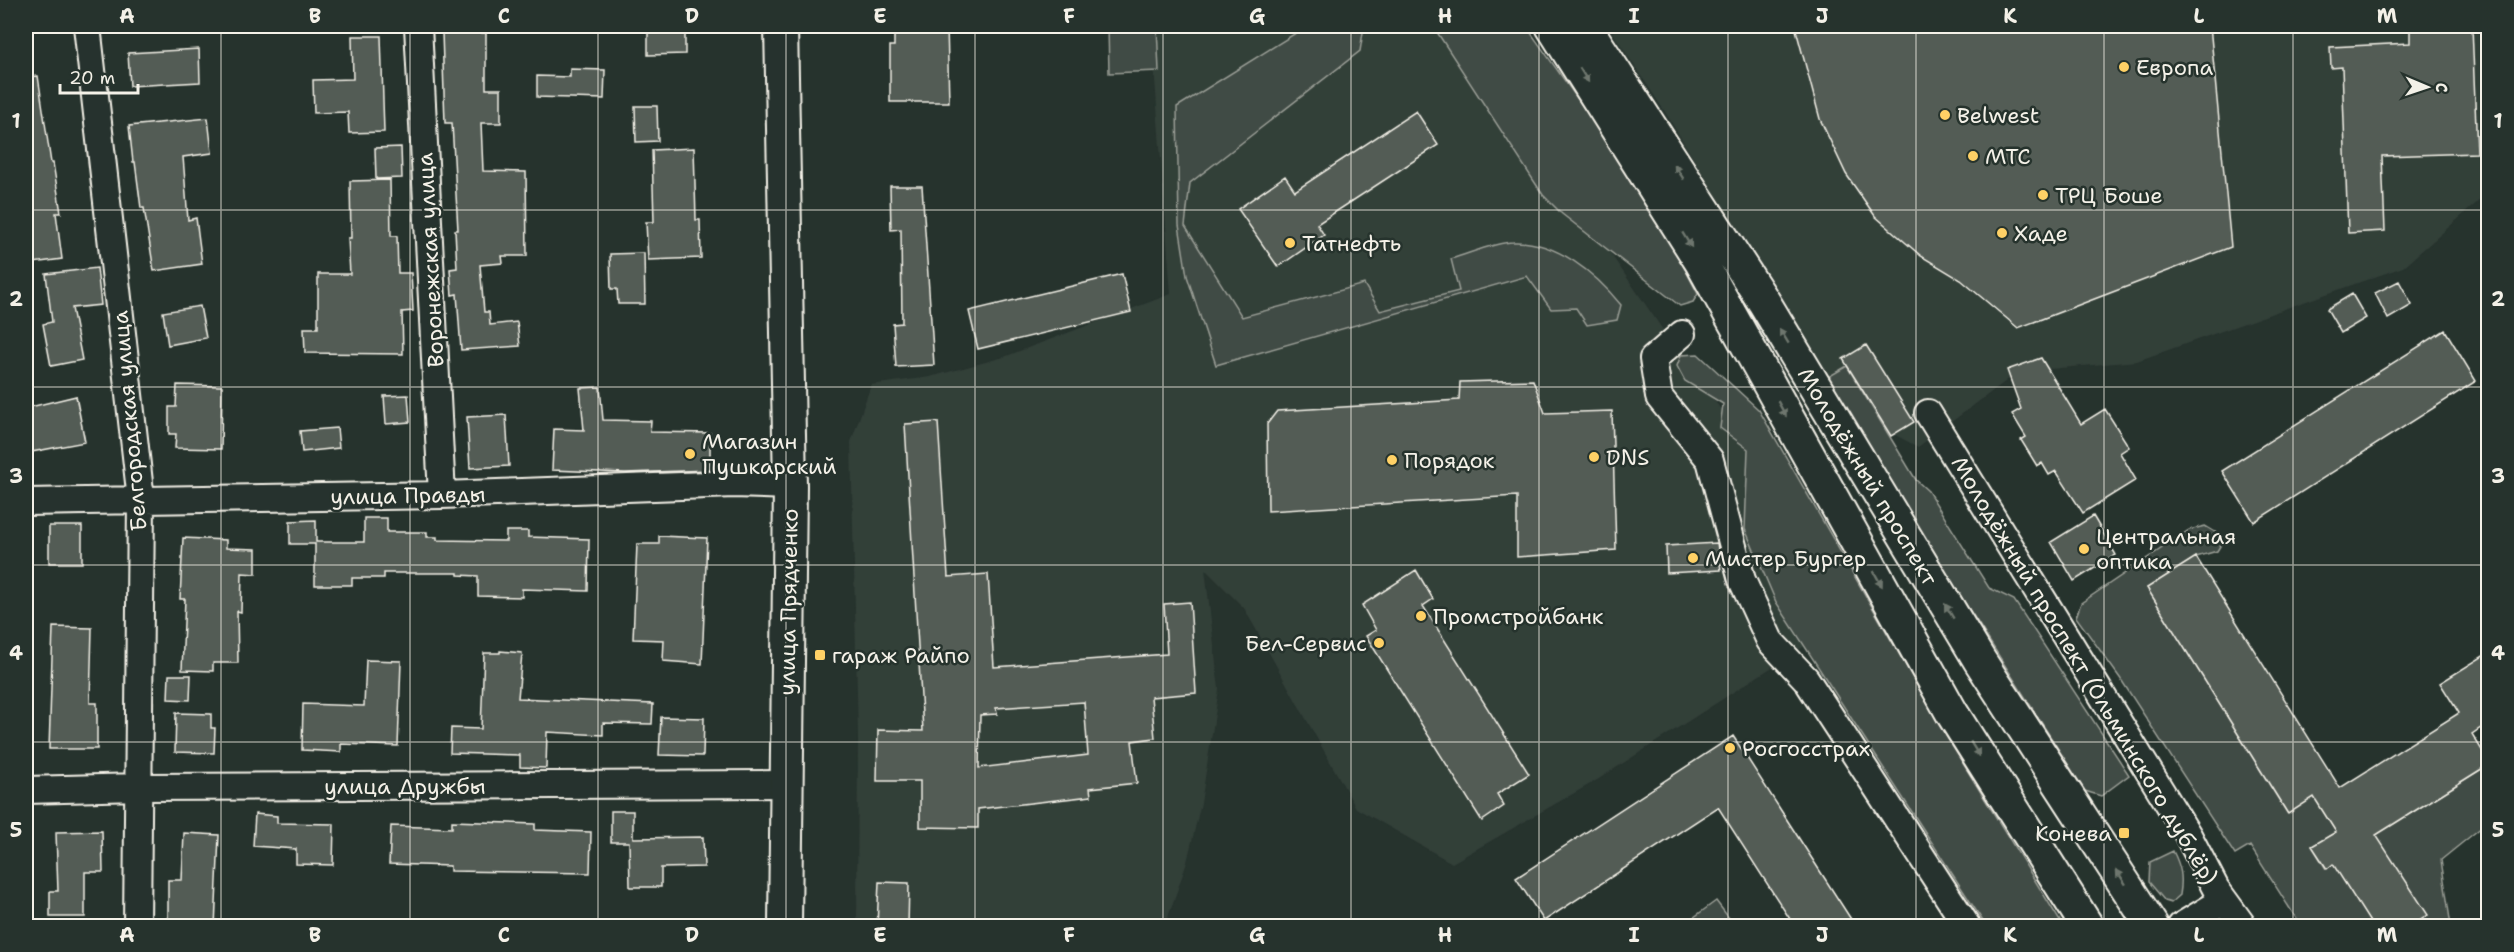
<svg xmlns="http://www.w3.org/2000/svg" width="2514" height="952" font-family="'Shantell Sans',sans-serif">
	<rect width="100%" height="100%" fill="#26332d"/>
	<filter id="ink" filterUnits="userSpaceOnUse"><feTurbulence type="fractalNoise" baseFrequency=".0167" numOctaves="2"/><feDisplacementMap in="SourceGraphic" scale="12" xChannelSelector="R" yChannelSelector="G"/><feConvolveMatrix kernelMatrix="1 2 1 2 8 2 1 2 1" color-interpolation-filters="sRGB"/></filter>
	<g filter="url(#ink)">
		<path fill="#333f39" d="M 1151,26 L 1454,26 L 1696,378 L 1752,448 L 1853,615 L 1597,780 L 1452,863 L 1356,808 L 1244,608 L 1205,569 L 1219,689 L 1201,803 L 1187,862 L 1165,926 L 857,926 L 858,734 L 851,442 L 871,385 L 930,377 L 1004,357 L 1171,294 Z
			M 1608,26 L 2488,26 L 2488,193 L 2403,267 L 2137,361 L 2018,372 L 1918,447 L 1845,408 L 1665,112 Z"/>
		<path fill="#414b45" stroke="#9a9e96" stroke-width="1.5" d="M 1108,26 L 1157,26 L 1159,71 L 1109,73 Z
			M 1307,26 L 1364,26 L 1360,51 L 1190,183 L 1185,226 L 1242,317 L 1364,284 L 1380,311 L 1459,291 L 1451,259 C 1469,254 1495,242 1513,242 C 1556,240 1596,274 1621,305 L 1617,320 L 1587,325 L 1576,308 L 1551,309 L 1527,276 L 1216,365 L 1187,276 L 1179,225 L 1177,107 Z
			M 1433,26 L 1526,26 C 1587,112 1650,199 1698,294 L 1693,302 L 1680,306 L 1562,214 L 1543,195 Z
			M 1698,354 L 1759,410 L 1948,739 L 2063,926 L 1986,926 L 1776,602 L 1745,529 L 1748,449 L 1720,428 L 1723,404 L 1685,381 L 1677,366 L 1681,355 Z
			M 1847,366 L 1916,480 L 1928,491 L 1989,588 L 2014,600 L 2129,775 L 2101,796 L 2085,791 L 1823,380 Z
			M 2205,526 L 2225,538 L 2217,551 L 2196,557 L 2147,588 L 2287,813 L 2314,797 L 2336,832 L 2312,846 L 2326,869 L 2333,864 L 2373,926 L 2301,926 L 2250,846 L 2235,855 L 2120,678 L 2076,617 L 2081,603 L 2189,530 Z
			M 2488,765 L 2488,822 L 2441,860 L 2451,926 L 2410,926 L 2376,835 Z
			M 2173,851 C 2181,867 2183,877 2180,895 L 2171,903 L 2165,901 L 2149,882 L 2150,862 Z
			M 1716,901 L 1735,926 L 1682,926 Z"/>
		<path fill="#525c55" stroke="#f4f1e8" stroke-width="1.5" fill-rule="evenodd" d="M 648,26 L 685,26 L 685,54 L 648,55 Z
			M 894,26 L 947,26 L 949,102 L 890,102 L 890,46 L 894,46 Z
			M 1795,26 L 2210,26 L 2231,247 L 2018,328 L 1961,280 L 1921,256 L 1875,216 L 1846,174 L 1820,119 Z
			M 2410,26 L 2472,26 L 2477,153 L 2382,156 L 2385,231 L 2348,233 L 2342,67 L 2331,68 L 2330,47 L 2410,43 Z
			M 442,32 L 486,33 L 486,89 L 501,89 L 501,123 L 481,123 L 483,171 L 526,172 L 527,256 L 502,256 L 503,263 L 480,265 L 484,312 L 489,312 L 490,325 L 517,322 L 520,346 L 461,350 L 457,294 L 452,295 L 450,269 L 457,268 L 455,230 L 458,230 L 452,123 L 445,123 Z
			M 352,36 L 381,36 L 384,132 L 349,133 L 348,112 L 314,113 L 313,80 L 353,79 Z
			M 199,49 L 200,82 L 130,86 L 128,53 Z
			M 570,69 L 605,70 L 604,99 L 537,97 L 537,76 L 570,77 Z
			M 38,76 L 51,163 L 53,163 L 61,213 L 56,213 L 62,259 L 26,264 L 26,77 Z
			M 635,106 L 657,106 L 658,141 L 636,142 Z
			M 1416,111 L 1438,145 L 1317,224 L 1324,235 L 1278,267 L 1238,209 L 1285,176 L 1295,191 Z
			M 208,118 L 212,153 L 183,157 L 188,220 L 196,218 L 202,264 L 154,271 L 144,208 L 141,208 L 135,162 L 133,162 L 129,126 Z
			M 401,147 L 402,178 L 376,179 L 375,148 Z
			M 694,148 L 696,220 L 700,220 L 701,258 L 648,260 L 646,222 L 654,222 L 652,150 Z
			M 390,180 L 391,236 L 397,236 L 398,273 L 411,273 L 413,311 L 402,312 L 403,354 L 305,353 L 304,328 L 318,328 L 318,274 L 350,274 L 348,238 L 351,238 L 350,181 Z
			M 890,186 L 922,186 L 934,365 L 896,367 L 893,324 L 902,323 L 901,229 L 891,230 Z
			M 644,253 L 645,304 L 618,304 L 617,289 L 611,289 L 610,254 Z
			M 97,268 L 101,305 L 72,308 L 82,360 L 51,366 L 43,324 L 52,322 L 46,274 Z
			M 1122,274 L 1131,312 L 978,349 L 969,311 Z
			M 2399,281 L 2412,305 L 2388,319 L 2375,293 Z
			M 2352,294 L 2366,318 L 2341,333 L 2327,309 Z
			M 200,306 L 206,338 L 168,345 L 163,312 Z
			M 2445,330 L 2476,381 L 2254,522 L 2222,471 Z
			M 1866,345 L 1914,422 L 1891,436 L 1843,359 Z
			M 2041,358 L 2081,424 L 2105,409 L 2129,447 L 2120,453 L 2136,480 L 2083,513 L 2056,471 L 2049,475 L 2042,463 L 2037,466 L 2021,440 L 2026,437 L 2012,414 L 2021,409 L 2007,370 Z
			M 1533,380 L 1545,413 L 1612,411 L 1616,550 L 1517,557 L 1517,496 L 1268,511 L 1267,424 L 1277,411 L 1459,400 L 1460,382 Z
			M 177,385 L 222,386 L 221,449 L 175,448 L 176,434 L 169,434 L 169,407 L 176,407 Z
			M 600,387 L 603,420 L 651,421 L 650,432 L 710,433 L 710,470 L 625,473 L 552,470 L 554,429 L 584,430 L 580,388 Z
			M 408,395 L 410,422 L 386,424 L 384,396 Z
			M 76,396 L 85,442 L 26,453 L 26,408 Z
			M 506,415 L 509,466 L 470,468 L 467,417 Z
			M 938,422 L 948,577 L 988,574 L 994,667 L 1167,654 L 1164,604 L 1190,602 L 1196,693 L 1151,697 L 1155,738 L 1132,741 L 1137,783 L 1090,788 L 1091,796 L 978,809 L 978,828 L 920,827 L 920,781 L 877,781 L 878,730 L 923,731 L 905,424 ZM 1084,702 L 1088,755 L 979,768 L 980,715 L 997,714 L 996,708 Z
			M 337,428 L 339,448 L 302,452 L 300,431 Z
			M 2093,516 L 2116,555 L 2074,581 L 2051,542 Z
			M 364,518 L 387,518 L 387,532 L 427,532 L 427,537 L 437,537 L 437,540 L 506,541 L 506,531 L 528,531 L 528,537 L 589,539 L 588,591 L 522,589 L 522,597 L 478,596 L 478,576 L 458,575 L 458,573 L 384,573 L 384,578 L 352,578 L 352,585 L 315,585 L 315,544 L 290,544 L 290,521 L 316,520 L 316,542 L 364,542 Z
			M 49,526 L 82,526 L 82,563 L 49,563 Z
			M 659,536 L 707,538 L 702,664 L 663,661 L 664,640 L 633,639 L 637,544 L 659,544 Z
			M 183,538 L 226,540 L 226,548 L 256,549 L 256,574 L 242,573 L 241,612 L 237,611 L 238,663 L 213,663 L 213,671 L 182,670 L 185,599 L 180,599 Z
			M 1717,543 L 1721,570 L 1667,573 L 1666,546 Z
			M 2196,557 L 2340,788 L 2459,713 L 2440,683 L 2488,653 L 2488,723 L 2472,734 L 2488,760 L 2488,765 L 2376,835 L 2428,915 L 2410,927 L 2373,927 L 2333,864 L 2327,869 L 2312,846 L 2336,832 L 2314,797 L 2288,814 L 2147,588 Z
			M 1416,570 L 1433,599 L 1423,606 L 1529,774 L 1497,794 L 1504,806 L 1482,821 L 1366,636 L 1376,630 L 1362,605 Z
			M 53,627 L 92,628 L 90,703 L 97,703 L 97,749 L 49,749 Z
			M 500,651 L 522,653 L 518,698 L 653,704 L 652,724 L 603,723 L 603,735 L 547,732 L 546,768 L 520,767 L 520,755 L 450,753 L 451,728 L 481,729 L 484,653 L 500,653 Z
			M 366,660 L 401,661 L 398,746 L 341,744 L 341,752 L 302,750 L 303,704 L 364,706 Z
			M 169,675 L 191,675 L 190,700 L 168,699 Z
			M 176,713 L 211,714 L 211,728 L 215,728 L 214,753 L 175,752 Z
			M 661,717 L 704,718 L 703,756 L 659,755 Z
			M 1733,736 L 1856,927 L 1795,927 L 1718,807 L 1544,921 L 1516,878 Z
			M 611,811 L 633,811 L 633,838 L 703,837 L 704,867 L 661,868 L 661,887 L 630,887 L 629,842 L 611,842 Z
			M 255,814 L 277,816 L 277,823 L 334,824 L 333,865 L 296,864 L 296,849 L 253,846 Z
			M 452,821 L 535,824 L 535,830 L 591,832 L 590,873 L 450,871 L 450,866 L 389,864 L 391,826 L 452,828 Z
			M 102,831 L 103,872 L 85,872 L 85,917 L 50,917 L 50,891 L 58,891 L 56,832 Z
			M 184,833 L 219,835 L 215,927 L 174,927 L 174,923 L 168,923 L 168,880 L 182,880 Z
			M 879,882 L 909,883 L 908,927 L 877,927 Z"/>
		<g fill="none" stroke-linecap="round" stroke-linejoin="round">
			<defs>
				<path id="minor" d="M 87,26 L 141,500 L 137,926
					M 418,26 L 442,495
					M 1682,334 L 1653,359 L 1659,397 L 1710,460 L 1742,580 L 1770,641 L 1806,679 L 1967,926
					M 1928,413 L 2188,835 L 2216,889 L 2243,926
					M 26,502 L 442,495 L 734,484 L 790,486
					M 26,790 L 139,787 L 785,784
					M 2181,926 L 2224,900"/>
				<path id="major" d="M 781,26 L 790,486 L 785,926
					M 1552,26 L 1701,262 L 1952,713 L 2087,926
					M 1585,26 L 1764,302 L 1980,661 L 2152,926"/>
			</defs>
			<use href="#minor" stroke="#f4f1e8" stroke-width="30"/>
			<use href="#major" stroke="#f4f1e8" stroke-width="36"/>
			<use href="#minor" stroke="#26332d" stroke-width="26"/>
			<use href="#major" stroke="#26332d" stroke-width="32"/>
		</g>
		<defs><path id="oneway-solid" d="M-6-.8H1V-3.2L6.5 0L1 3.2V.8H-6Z" transform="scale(1.5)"/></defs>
		<g fill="#6e766e">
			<use href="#oneway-solid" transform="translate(1584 75) rotate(58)"/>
			<use href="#oneway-solid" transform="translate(1679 172) rotate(-123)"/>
			<use href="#oneway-solid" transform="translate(1687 240) rotate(58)"/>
			<use href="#oneway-solid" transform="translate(1784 336) rotate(-121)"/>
			<use href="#oneway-solid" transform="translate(1782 409) rotate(61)"/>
			<use href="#oneway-solid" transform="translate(1878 579) rotate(61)"/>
			<use href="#oneway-solid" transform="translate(1949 611) rotate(-121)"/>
			<use href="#oneway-solid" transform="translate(1975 749) rotate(58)"/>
			<use href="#oneway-solid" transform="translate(2121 877) rotate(-123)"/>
		</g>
	</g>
	<path fill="none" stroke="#f4f1e8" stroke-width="1.5" stroke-opacity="0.55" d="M 221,26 L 221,926M 410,26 L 410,926M 598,26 L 598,926M 786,26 L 786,926M 975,26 L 975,926M 1163,26 L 1163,926M 1351,26 L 1351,926M 1539,26 L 1539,926M 1728,26 L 1728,926M 1916,26 L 1916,926M 2104,26 L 2104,926M 2293,26 L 2293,926M 26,210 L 2488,210M 26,387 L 2488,387M 26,565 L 2488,565M 26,742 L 2488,742"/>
	<g fill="#ffd166" stroke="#26332d" stroke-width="2">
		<circle cx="2124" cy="67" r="6"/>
		<circle cx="1945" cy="115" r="6"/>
		<circle cx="1973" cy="156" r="6"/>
		<circle cx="2043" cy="195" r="6"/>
		<circle cx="2002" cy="233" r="6"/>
		<circle cx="1290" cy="243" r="6"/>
		<circle cx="690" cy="454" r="6"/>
		<circle cx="1594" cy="457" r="6"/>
		<circle cx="1392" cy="460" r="6"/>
		<circle cx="2084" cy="549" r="6"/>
		<circle cx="1693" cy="558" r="6"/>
		<circle cx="1421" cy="616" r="6"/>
		<circle cx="1379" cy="643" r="6"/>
		<rect x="814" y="649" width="12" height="12" rx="3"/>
		<circle cx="1730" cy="748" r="6"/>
		<rect x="2118" y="827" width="12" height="12" rx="3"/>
	</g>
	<g text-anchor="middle" stroke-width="5" stroke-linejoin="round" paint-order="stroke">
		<g font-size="22" fill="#f4f1e8" stroke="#26332d" text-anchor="start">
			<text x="2136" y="75">Европа</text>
			<text x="1957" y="123">Belwest</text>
			<text x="1985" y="164">МТС</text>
			<text x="2055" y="203">ТРЦ Боше</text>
			<text x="2014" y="241">Хаде</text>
			<text x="1302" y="251">Татнефть</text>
			<text x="702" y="449">Магазин<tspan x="702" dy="25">Пушкарский</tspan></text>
			<text x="1606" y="465">DNS</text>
			<text x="1404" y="468">Порядок</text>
			<text x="2096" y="544">Центральная<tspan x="2096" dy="25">оптика</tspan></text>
			<text x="1705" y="566">Мистер Бургер</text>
			<text x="1433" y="624">Промстройбанк</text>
			<text x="1367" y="651" text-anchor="end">Бел-Сервис</text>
			<text x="832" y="663">гараж Райпо</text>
			<text x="1742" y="756">Росгосстрах</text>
			<text x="2112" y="841" text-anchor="end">Конева</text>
		</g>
		<g font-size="22" fill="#f4f1e8" stroke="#26332d">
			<text transform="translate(430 260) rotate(-93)" y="8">Воронежская улица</text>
			<text transform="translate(129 421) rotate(-95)" y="8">Белгородская улица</text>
			<text transform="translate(1868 476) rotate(59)" y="8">Молодёжный проспект</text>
			<text transform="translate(408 495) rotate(-1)" y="8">улица Правды</text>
			<text transform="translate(788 602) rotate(-89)" y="8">улица Прядченко</text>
			<text transform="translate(2085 670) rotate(59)" y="8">Молодёжный проспект (Ольминского дублёр)</text>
			<text x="405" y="794">улица Дружбы</text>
		</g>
	</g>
	<rect width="2514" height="952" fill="none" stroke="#26332d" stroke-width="66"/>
	<g transform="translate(2427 87) rotate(92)" stroke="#26332d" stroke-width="4.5" paint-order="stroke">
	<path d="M0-4.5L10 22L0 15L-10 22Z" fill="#f4f1e8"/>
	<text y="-9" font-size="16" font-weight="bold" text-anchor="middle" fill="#f4f1e8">С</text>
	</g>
	<path d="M60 84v9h78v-9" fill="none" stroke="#f4f1e8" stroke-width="3"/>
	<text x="69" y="84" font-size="18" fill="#f4f1e8" stroke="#26332d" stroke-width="4.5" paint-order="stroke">20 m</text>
	<rect x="33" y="33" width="2448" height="886" fill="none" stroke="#f4f1e8" stroke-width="2"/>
	<g font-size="20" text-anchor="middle" font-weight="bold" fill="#f4f1e8">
		<text x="127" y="23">A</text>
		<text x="315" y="23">B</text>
		<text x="504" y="23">C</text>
		<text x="692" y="23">D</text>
		<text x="880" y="23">E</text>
		<text x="1069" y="23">F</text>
		<text x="1257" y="23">G</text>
		<text x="1445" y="23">H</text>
		<text x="1634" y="23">I</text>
		<text x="1822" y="23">J</text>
		<text x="2010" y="23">K</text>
		<text x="2199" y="23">L</text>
		<text x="2387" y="23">M</text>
		<text x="16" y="128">1</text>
		<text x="2498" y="128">1</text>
		<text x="16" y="306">2</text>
		<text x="2498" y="306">2</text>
		<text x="16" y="483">3</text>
		<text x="2498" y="483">3</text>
		<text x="16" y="660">4</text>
		<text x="2498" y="660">4</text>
		<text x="16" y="837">5</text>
		<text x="2498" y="837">5</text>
		<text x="127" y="942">A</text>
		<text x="315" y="942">B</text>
		<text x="504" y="942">C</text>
		<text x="692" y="942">D</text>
		<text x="880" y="942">E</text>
		<text x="1069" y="942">F</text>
		<text x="1257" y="942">G</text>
		<text x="1445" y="942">H</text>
		<text x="1634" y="942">I</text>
		<text x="1822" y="942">J</text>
		<text x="2010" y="942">K</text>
		<text x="2199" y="942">L</text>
		<text x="2387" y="942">M</text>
	</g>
</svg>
